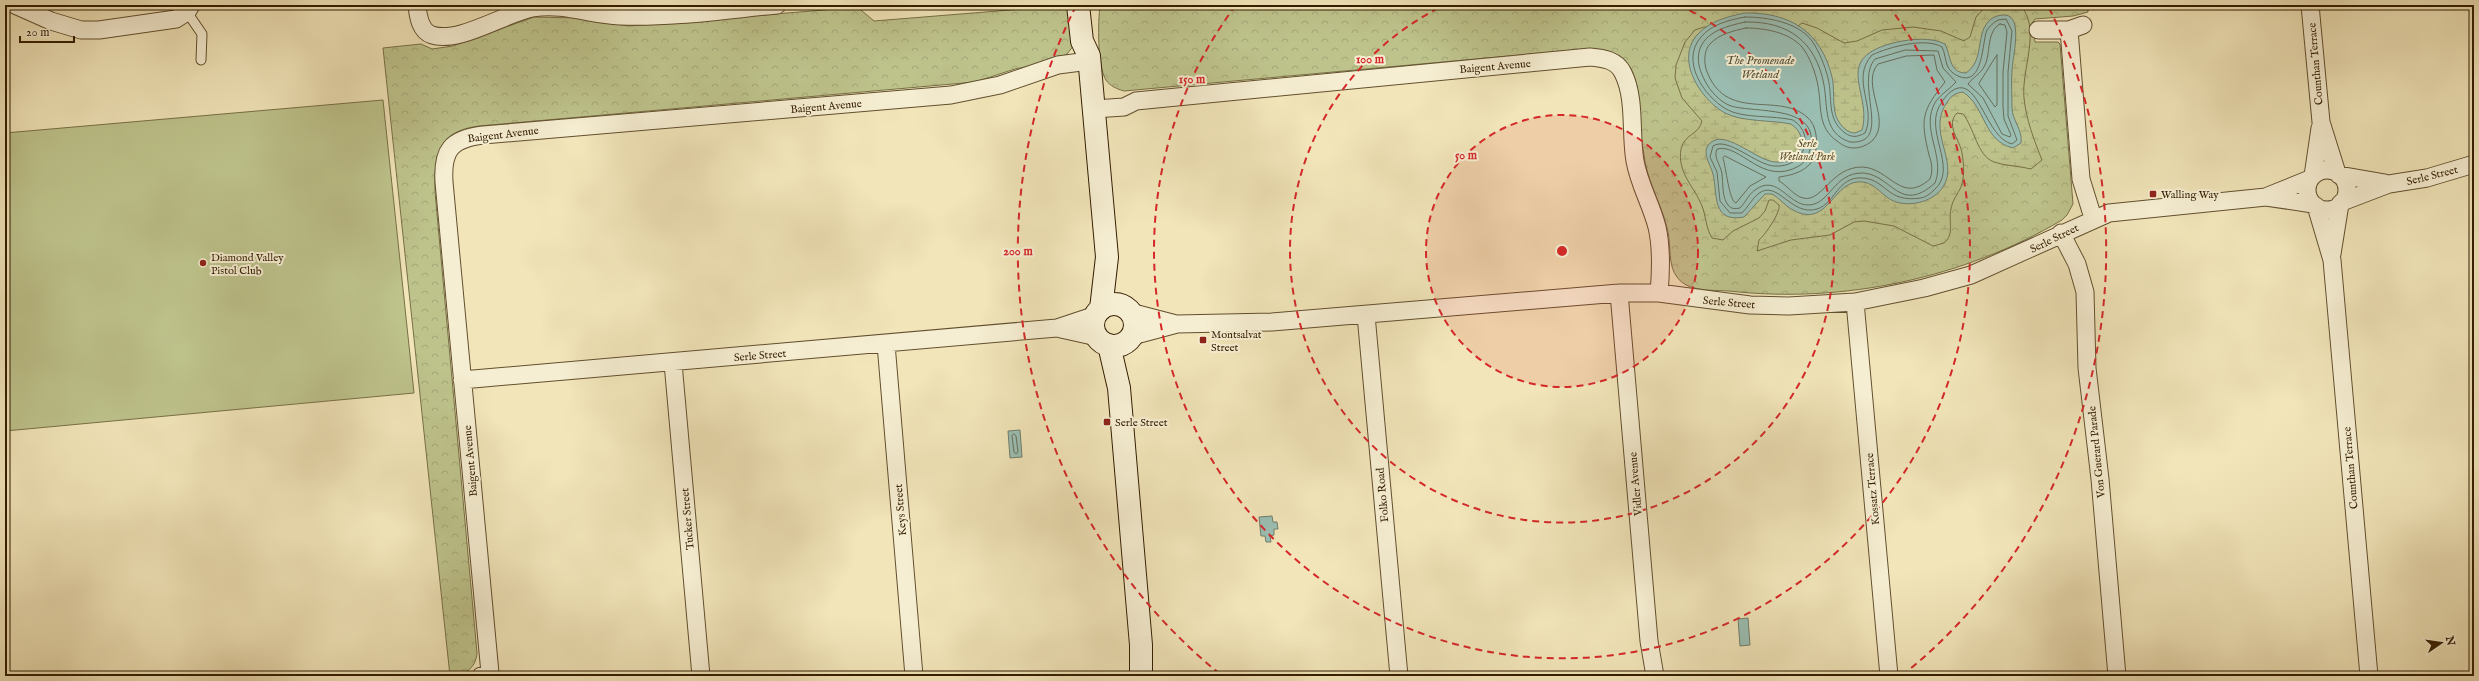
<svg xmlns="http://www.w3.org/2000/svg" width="2479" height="681" font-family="'IM FELL English',serif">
	<defs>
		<pattern id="forest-crowns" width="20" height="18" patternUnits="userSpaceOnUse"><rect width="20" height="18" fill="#bec38c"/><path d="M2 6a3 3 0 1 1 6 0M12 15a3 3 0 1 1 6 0" fill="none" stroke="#a4a777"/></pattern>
		<pattern id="wetland-marsh" width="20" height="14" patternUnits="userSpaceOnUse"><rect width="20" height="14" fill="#bec38c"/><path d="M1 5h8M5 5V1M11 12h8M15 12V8" fill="none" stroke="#a4a777"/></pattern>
	</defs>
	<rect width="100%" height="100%" fill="#f1e5b9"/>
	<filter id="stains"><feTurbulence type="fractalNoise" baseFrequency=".005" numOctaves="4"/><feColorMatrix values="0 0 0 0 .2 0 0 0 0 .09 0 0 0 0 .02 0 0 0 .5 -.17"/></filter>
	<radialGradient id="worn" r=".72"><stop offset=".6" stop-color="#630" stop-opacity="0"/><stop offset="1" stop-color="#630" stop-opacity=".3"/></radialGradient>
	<path fill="#bec38c" stroke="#787046" d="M 383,100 L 414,393 L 5,431 L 5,133 Z"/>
	<path fill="url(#forest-crowns)" stroke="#787046" d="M 855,5 L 874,21 L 1072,5 L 1074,45 L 1067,54 L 1054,61 L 1015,69 L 975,82 L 479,126 C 438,131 434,155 435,192 L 477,653 C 476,669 463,676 450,676 L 383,48 L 421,44 L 432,49 L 453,46 L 534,17 L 577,18 L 629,26 L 848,8 Z
		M 1100,5 L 2088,5 L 2088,12 L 2073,16 L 2035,19 L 2033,22 L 2035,42 L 2058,42 L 2060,44 L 2073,204 L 2067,215 L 2062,220 C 1964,278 1843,304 1729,291 C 1713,290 1687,292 1677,277 C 1668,266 1671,246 1668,232 C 1663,208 1650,187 1645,162 C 1644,152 1641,141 1640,131 C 1638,103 1643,58 1606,51 C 1589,47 1570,51 1553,52 L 1124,91 C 1117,89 1110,86 1106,80 C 1097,66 1098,22 1100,5 Z"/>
	<path fill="url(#wetland-marsh)" stroke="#787046" d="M 1987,5 L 2020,5 C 2042,28 2021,70 2024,98 C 2026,119 2034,140 2042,160 L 2031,169 C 2020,166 2005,166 1994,162 C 1977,156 1974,127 1963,114 L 1957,113 C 1945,125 1960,140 1962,153 C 1964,164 1965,179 1960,189 C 1956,196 1952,202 1951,209 C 1948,222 1955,234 1944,243 L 1933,246 L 1894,226 L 1864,221 L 1854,222 L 1830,235 L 1791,240 L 1757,251 L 1759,240 C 1765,235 1781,212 1779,205 L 1773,200 L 1769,200 L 1765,211 L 1759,218 L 1733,231 L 1723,240 L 1712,238 C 1706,229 1706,216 1702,206 C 1694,186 1677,173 1681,149 C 1684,134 1699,135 1702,121 L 1682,98 L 1675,78 L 1676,65 L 1685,42 L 1695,30 L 1704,27 L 1798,26 L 1802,23 L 1817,28 L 1844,43 L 1857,41 L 1882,30 L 1913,27 L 1941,31 L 1964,41 L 1970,37 L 1976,17 Z"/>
	<path fill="#9bbfb4" stroke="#717e6c" d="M 1744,13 C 1789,12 1821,31 1832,77 C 1835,90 1832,103 1836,116 C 1839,124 1846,133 1855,133 L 1862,130 C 1873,92 1829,58 1897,42 C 1912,39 1931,37 1945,44 C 1951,56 1949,73 1966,73 C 1986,59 1974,33 1991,19 C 1995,16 2000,15 2005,15 C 2024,16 2012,59 2012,71 C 2011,83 2012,96 2012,108 C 2012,120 2023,130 2021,143 L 2013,148 C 1983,141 1986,107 1963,92 C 1956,93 1952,95 1948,101 C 1925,131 1960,161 1943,187 C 1934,201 1912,207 1896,202 C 1881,197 1875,180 1857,182 C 1831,185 1827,230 1791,209 C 1784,205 1780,198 1772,194 L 1765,194 L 1744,217 C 1711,223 1718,194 1713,174 C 1710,163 1699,149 1713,141 C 1728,132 1758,161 1775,162 C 1799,165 1812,138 1791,124 C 1772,120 1742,122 1725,113 C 1701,100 1674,59 1698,34 C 1710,21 1727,17 1744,13 Z
		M 1020,430 L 1022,457 L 1010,458 L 1008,431 Z
		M 1272,516 L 1273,522 L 1277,522 L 1278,529 L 1274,529 L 1274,535 L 1270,536 L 1271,542 L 1266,542 L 1265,536 L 1261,536 L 1259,517 Z
		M 1748,618 L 1750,645 L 1740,646 L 1738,619 Z"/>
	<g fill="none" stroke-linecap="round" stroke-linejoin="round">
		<path stroke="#676e5a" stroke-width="1" d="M 1745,17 C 1767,17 1798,22 1812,41 C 1819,51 1825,66 1828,78 C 1833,98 1826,119 1845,133 C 1852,138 1858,137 1865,133 C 1877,107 1850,79 1872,55 C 1889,47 1925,37 1942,47 C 1945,53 1945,59 1947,65 C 1949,70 1953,74 1958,76 C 1984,88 1982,40 1987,30 C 1990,26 1994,22 1998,20 L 2006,19 L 2012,31 L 2008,72 L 2008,116 L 2017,140 L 2012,144 C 1986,138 1979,78 1955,89 C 1949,92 1945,97 1942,102 C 1921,129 1960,168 1934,190 C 1930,194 1926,197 1921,198 C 1886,203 1887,180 1863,178 C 1837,176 1836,203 1817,209 C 1791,217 1777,178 1758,194 C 1752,199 1748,207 1742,213 L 1730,213 L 1720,201 L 1717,172 L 1710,157 L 1713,146 C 1728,136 1757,166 1775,166 C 1803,168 1817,136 1793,120 C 1773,115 1743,119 1726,109 C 1704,96 1680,61 1701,37 C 1712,24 1729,20 1745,17 Z
			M 1745,22 C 1789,21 1816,42 1824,85 C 1828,108 1823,133 1850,142 C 1894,145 1854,83 1875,59 L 1905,50 L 1938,51 L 1943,68 L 1956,82 C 1950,89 1942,93 1936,101 C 1919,128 1946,156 1935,183 C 1899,215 1892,174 1862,173 C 1834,173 1830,204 1809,205 C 1788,206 1778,173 1755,190 C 1749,194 1745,203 1740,208 C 1735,209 1731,209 1728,205 C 1722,198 1723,183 1722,174 C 1721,165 1713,158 1717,149 C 1741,143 1762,187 1799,166 C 1807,161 1809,154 1811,145 C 1817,105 1755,113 1731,106 C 1720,102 1710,91 1705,81 C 1700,71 1697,63 1699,52 C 1704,31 1728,26 1745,22 Z
			M 2000,24 L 2005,25 L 2007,32 L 2003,72 L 2003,107 L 2004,119 L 2011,135 L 2010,137 L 2002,134 L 1983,98 L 1968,84 C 1973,77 1981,74 1985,65 C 1991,52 1986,32 2000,24 Z
			M 1746,28 C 1764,28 1789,32 1802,47 C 1810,57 1816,74 1818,86 C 1822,107 1817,127 1837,141 C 1842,145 1847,148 1854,148 C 1860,148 1868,145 1873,140 C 1892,119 1860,85 1878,64 L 1906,56 L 1934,55 L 1937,70 L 1945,82 C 1922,111 1920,118 1929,155 C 1932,163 1933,171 1930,179 C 1901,205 1890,168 1862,167 C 1831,167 1822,203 1803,198 C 1794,196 1787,185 1779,181 L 1779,177 C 1794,175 1811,170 1815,154 C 1818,142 1817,125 1807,117 C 1778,91 1725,124 1706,69 C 1704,61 1704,50 1710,44 C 1719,34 1733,31 1746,28 Z
			M 1997,55 L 1997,105 L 1995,107 L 1979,84 Z
			M 1725,156 L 1766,177 L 1750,186 L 1736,203 C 1729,201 1726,167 1723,158 Z
			M 1014,434 L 1016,436 L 1018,452 L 1016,454 L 1014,452 L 1012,436 Z"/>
		<defs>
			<path id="lane" d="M 187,12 L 202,34 L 201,60"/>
			<path id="street" d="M 15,5 L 51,21 L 81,30 L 99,30 L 176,19 L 187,12 L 191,5
				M 417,5 C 418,16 420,31 432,35 C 459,44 505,13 533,8 C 565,3 590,15 620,16 C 672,18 725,10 777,5
				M 2310,5 L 2321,122 L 2337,173
				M 2038,30 L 2069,30 L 2083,25
				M 2069,30 L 2081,179 L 2093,218
				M 1094,109 L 1124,107 L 1136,101 L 1590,57 C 1603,58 1617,60 1623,73 C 1636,99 1630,133 1635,161 C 1639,184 1651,204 1657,227 C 1662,249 1661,271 1659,293
				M2307 190a20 20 0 1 1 40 0a20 20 0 1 1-40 0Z
				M 2339,175 L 2385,183
				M 2313,176 L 2320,128
				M 2268,196 L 2310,179
				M 2342,202 L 2389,184 L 2427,178 L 2474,164
				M 2316,206 L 2332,260 L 2369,676
				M 2061,233 L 2077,264 L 2085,292 L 2087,368 L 2100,479 L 2117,676
				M 2332,254 L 2340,204
				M 1619,293 L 1649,641 L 1655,676
				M 1855,302 L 1889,676
				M 1130,312 L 1176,324
				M 1366,315 L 1399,676
				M 1061,329 L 1097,337
				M 1132,336 L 1177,324 L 1272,322 L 1619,293 L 1659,293 L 1750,305 L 1789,306 L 1855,302 L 1924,288 L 1971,275 L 2109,213 L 2266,197 L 2313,204
				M 886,344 L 914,676
				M 673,363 L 701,676
				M 462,380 L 1057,328 L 1096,315
				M 481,676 L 490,673 L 444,182 C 442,150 451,139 483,135 L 951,95 L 1000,85 L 1058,65 L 1089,61"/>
			<path id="secondary" d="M 1078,5 L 1082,41 L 1089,56 L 1107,257 L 1101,309
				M1093 325a21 21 0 1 1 42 0a21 21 0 1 1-42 0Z
				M 1109,345 L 1119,388 L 1141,645 L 1141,676"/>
		</defs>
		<use href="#lane" stroke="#624f2e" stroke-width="11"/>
		<use href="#street" stroke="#624f2e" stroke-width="19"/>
		<use href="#secondary" stroke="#331d00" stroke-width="24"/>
		<use href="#lane" stroke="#f6eed2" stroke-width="9"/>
		<use href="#street" stroke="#f6eed2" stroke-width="17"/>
		<use href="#secondary" stroke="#f6eed2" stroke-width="22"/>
	</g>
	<circle cx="1562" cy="251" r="136" fill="#d62828" fill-opacity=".12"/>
	<g fill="none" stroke="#d62828" stroke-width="2" stroke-dasharray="7 5">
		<circle cx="1562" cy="251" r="136"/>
		<path d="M1679 5A272 272 0 1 1 1445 5"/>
		<path d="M1888 5A408 408 0 1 1 1236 5"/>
		<path d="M1220 674A544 544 0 0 1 1075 8M2049 8A544 544 0 0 1 1904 674"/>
	</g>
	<g fill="#8f2418" stroke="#f6eed2" stroke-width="1.5">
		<rect x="2149" y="190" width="8" height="8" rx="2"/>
		<circle cx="203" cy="263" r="4"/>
		<rect x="1199" y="336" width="8" height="8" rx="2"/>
		<rect x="1103" y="418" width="8" height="8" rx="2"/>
	</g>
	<g text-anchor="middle" stroke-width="4" stroke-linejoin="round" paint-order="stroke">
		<g font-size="11" fill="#331d00" stroke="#f6eed2">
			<text transform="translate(2315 64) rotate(-95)" y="4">Counthan Terrace</text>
			<text transform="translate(1495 66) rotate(-5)" y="4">Baigent Avenue</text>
			<text transform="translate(826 106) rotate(-5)" y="4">Baigent Avenue</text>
			<text transform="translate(503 134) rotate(-7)" y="4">Baigent Avenue</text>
			<text transform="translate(2432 175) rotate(-14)" y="4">Serle Street</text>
			<text transform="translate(2054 238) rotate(-26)" y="4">Serle Street</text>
			<text transform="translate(1729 302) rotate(5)" y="4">Serle Street</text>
			<text transform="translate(760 355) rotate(-5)" y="4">Serle Street</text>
			<text transform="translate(2096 452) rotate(-96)" y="4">Von Guerard Parade</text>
			<text transform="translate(470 461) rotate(-95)" y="4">Baigent Avenue</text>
			<text transform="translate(2350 468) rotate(-95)" y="4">Counthan Terrace</text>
			<text transform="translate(1635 484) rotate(-95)" y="4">Vidler Avenue</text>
			<text transform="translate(1872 489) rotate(-95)" y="4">Kossatz Terrace</text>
			<text transform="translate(1382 495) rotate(-95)" y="4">Folko Road</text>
			<text transform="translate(900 510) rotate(-95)" y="4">Keys Street</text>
			<text transform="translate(687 519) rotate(-95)" y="4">Tucker Street</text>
		</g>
		<g font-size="11" font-style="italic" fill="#5d4f2a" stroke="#f6eed2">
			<text x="1807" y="147">Serle<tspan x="1807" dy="13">Wetland Park</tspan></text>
		</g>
		<g font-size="11" fill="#331d00" stroke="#f6eed2" text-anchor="start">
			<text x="2161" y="198">Walling Way</text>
			<text x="211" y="261">Diamond Valley<tspan x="211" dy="13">Pistol Club</tspan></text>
			<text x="1211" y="338">Montsalvat<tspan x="1211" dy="13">Street</tspan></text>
			<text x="1115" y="426">Serle Street</text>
		</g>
		<g font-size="12" font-style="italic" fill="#524e36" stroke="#f6eed2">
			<text x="1760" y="64">The Promenade<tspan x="1760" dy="14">Wetland</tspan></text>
		</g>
	</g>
	<circle cx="1562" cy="251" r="6" fill="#d62828" stroke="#f6eed2" stroke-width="2"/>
	<g font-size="12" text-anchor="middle" font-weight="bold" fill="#d62828" stroke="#f6eed2" stroke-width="4" stroke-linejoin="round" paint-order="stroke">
		<text x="1370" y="63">100 m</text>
		<text x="1192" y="83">150 m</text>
		<text x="1466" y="159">50 m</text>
		<text x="1018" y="255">200 m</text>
	</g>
	<rect width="2479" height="681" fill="none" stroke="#f1e5b9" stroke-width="20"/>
	<rect x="6" y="6" width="2467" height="669" fill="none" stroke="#331d00" stroke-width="2"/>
	<rect x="10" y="10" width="2459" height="661" fill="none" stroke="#331d00"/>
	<g transform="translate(2441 643) rotate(77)" stroke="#f6eed2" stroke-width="3" paint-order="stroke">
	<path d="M0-3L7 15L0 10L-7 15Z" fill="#331d00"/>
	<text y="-6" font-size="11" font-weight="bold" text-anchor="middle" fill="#331d00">N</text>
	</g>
	<path d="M20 36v6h54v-6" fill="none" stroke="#331d00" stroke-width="2"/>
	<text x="26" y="36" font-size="12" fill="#331d00" stroke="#f6eed2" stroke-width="3" paint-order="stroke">20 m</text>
	<rect width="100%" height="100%" filter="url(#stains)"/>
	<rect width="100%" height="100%" fill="url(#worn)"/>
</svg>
